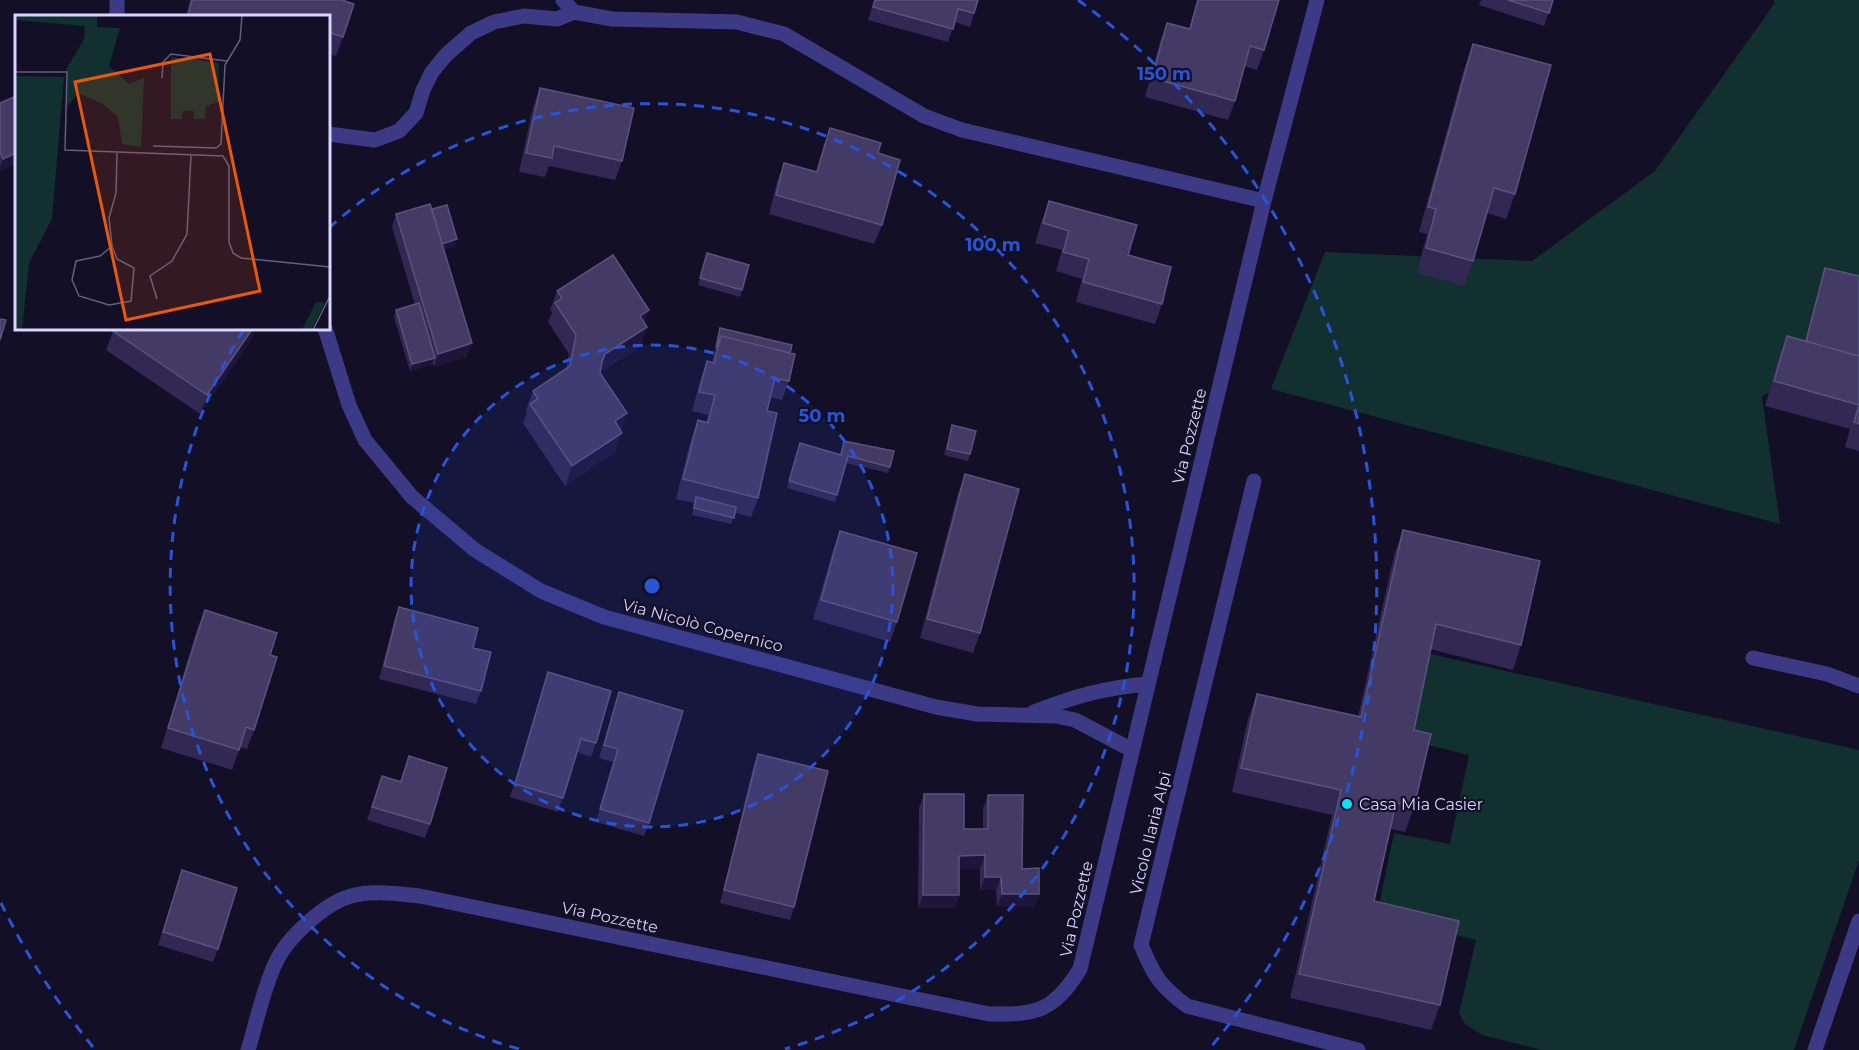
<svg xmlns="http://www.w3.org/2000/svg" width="1859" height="1050" font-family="Montserrat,sans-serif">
	<rect width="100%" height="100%" fill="#130f26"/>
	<path fill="#12302f" d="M 1773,0 L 1859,0 L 1859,324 L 1762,397 L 1780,524 L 1271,389 L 1325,252 L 1532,261 L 1655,171 L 1775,3 Z
		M 1430,654 L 1859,750 L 1859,860 L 1794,1050 L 1542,1050 L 1482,1035 L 1465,1024 L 1459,1013 L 1476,940 L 1377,915 L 1394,833 L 1450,844 L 1469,755 L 1412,741 Z"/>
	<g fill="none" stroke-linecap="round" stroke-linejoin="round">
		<path stroke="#3d3a85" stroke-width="15" d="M 1254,481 L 1141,945 C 1154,976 1160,986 1187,1006 L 1358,1050
			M 1753,658 L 1827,674 L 1859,686
			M 1815,1050 L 1859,921"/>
		<path stroke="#3d3a85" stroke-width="15" d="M 563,0 L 574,12 L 612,19 L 737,22 L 784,34 L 924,116 L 962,130 L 1264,201
			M 117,16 L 117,0
			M 328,134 L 375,140 L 399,131 L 416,113 L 423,90 L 432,72 L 446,55 L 471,33 L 494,22 L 524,16 L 557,19 L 574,12
			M 325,328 L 349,405 L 365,440 L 412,497 L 475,550 L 541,591 L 604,617 L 936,707 L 977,714 L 1056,716 L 1075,720 L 1132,750
			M 1034,712 C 1075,696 1104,688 1147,684
			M 248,1050 C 257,1021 263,989 276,962 C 287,938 325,903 351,896 C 373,890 398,894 420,896 L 989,1014 C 1037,1015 1054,1011 1080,969 L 1264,201 L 1317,0"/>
	</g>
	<path fill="#312854" d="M 190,0 L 342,0 L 343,37 L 336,56 L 328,54 L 328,16 L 186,16 Z
		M 874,0 L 978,0 L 970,27 L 955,22 L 948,42 L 868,20 Z
		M 1197,0 L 1279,0 L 1264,50 L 1257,70 L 1244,66 L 1235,101 L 1228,120 L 1145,97 L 1160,42 L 1167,23 L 1189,29 Z
		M 1481,0 L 1553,0 L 1544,26 L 1479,5 Z
		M 1473,44 L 1515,194 L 1506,219 L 1487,213 L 1473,261 L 1464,286 L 1417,273 L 1427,234 L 1419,232 L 1464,69 Z
		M 540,88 L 622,161 L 615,180 L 549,166 L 545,177 L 519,172 L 533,107 Z
		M 0,103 L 16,164 L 0,171 Z
		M 830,128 L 878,153 L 882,225 L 874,244 L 769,214 L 777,182 L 784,163 L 816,172 L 823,147 Z
		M 1049,201 L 1128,255 L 1162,304 L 1155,324 L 1076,302 L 1082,279 L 1056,271 L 1062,250 L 1035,243 L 1042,220 Z
		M 432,209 L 455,246 L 444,249 L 467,357 L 434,367 L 433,364 L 410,371 L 394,317 L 396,310 L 415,305 L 392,227 L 396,214 Z
		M 707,253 L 742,290 L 740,297 L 698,285 Z
		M 1825,268 L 1859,276 L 1859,451 L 1845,447 L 1850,429 L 1765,406 L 1778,361 L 1787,336 L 1805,341 Z
		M 557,291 L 644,323 L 647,327 L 640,347 L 600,372 L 621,431 L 615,452 L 565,486 L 523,423 L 527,412 L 526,410 L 533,391 L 566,368 L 569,354 L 548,322 L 552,312 L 550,310 Z
		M 720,328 L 790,353 L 789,381 L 782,400 L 770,397 L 767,411 L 758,498 L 751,517 L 735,513 L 731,524 L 692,515 L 694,503 L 676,499 L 691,439 L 698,420 L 706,422 L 708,415 L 692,411 L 700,381 L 707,361 L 712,363 L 718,335 Z
		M 113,331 L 252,339 L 200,414 L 106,350 Z
		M 952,425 L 970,454 L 968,461 L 944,455 Z
		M 844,441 L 890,467 L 888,473 L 846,463 L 835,502 L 787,488 L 800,443 L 840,454 Z
		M 965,474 L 980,633 L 973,653 L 920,638 L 958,493 Z
		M 1403,530 L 1521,645 L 1513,670 L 1430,649 L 1414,730 L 1414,807 L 1405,832 L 1391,829 L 1374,901 L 1440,1005 L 1431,1030 L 1290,998 L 1332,815 L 1232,792 L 1248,719 L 1257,694 L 1358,717 L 1394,555 Z
		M 840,531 L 897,622 L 890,642 L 813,619 L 833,550 Z
		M 399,607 L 473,648 L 481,691 L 476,704 L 379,679 L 394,621 Z
		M 205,610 L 254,730 L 247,749 L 240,747 L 232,770 L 161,748 L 197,629 Z
		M 548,672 L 596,743 L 591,757 L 577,752 L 558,812 L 510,797 Z
		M 619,692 L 649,823 L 644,836 L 596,822 L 613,762 L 599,758 Z
		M 758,754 L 794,907 L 790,920 L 720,903 L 753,768 Z
		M 409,756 L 430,824 L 425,838 L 367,820 L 382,776 L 400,781 Z
		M 924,794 L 964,829 L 983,829 L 983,809 L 988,795 L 1022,869 L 1039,894 L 1034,907 L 997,907 L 996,890 L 980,890 L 980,869 L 959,869 L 959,895 L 954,908 L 918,908 L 919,808 Z
		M 182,870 L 218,949 L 213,962 L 158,945 Z"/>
	<path fill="#1d163a" d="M 16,153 L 16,164 L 0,171 L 0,167 L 3,159 Z
		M 457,239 L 455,246 L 436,252 L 438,245 Z
		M 649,310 L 642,329 L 640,316 Z
		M 647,327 L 640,347 L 598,373 L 605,354 Z
		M 253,328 L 256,328 L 252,339 L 200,414 L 207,395 Z
		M 472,343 L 467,357 L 434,367 L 438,354 Z
		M 435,358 L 432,364 L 410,371 L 412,364 Z
		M 627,413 L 620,433 L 615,421 Z
		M 622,433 L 615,452 L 565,486 L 572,466 Z
		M 985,855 L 980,869 L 954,869 L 959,856 Z
		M 985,877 L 1001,877 L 996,890 L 980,890 Z
		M 1002,894 L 1039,894 L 1034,907 L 997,907 Z
		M 923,895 L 959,895 L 954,908 L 918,908 Z"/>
	<path fill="#433a66" stroke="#5a527e" stroke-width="1.5" d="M 192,0 L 342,0 L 354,4 L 343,37 L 328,32 L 328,16 L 188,16 Z
		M 875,0 L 978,0 L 974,13 L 958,9 L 953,29 L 873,7 Z
		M 1198,0 L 1279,0 L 1264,50 L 1250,46 L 1235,101 L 1152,78 L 1167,23 L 1190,29 Z
		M 1508,0 L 1553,0 L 1549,13 Z
		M 1473,44 L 1551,65 L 1515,194 L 1494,188 L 1473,261 L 1426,248 L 1436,209 L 1428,207 Z
		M 540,88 L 634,108 L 622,161 L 554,146 L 552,158 L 526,153 Z
		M 16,96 L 16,153 L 3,159 L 0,152 L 0,103 Z
		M 830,128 L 881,143 L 878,153 L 900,160 L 882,225 L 776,195 L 784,163 L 817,172 Z
		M 1049,201 L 1137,225 L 1128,255 L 1171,267 L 1162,304 L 1083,282 L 1089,259 L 1063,252 L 1069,231 L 1043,223 Z
		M 430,204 L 472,343 L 438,354 L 396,214 Z
		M 447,205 L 457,239 L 442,244 L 432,209 Z
		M 707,253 L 749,265 L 742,290 L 700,278 Z
		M 613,255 L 649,310 L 640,316 L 647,327 L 605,354 L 602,362 L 600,373 L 627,413 L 615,421 L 622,433 L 572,466 L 530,404 L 538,399 L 533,391 L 570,366 L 576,335 L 555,303 L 562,298 L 557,291 Z
		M 1825,268 L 1859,276 L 1859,353 L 1858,356 L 1806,341 Z
		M 419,303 L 435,358 L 412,364 L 396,310 Z
		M 0,319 L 6,320 L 0,340 Z
		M 115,328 L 253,328 L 207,395 L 113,331 Z
		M 720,328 L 792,345 L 790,353 L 721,336 L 716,348 Z
		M 721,336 L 795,354 L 789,381 L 775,378 L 767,411 L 777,413 L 758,498 L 683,479 L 698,420 L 708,423 L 715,395 L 699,392 L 707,361 L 714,363 Z
		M 1787,336 L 1859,356 L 1859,424 L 1854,422 L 1859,405 L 1774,381 Z
		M 952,425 L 976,431 L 970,454 L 947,449 Z
		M 844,441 L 894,451 L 890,467 L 848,456 L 837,495 L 789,481 L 800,443 L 841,455 Z
		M 965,474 L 1019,489 L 980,633 L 927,619 Z
		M 696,497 L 736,507 L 734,518 L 694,508 Z
		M 1403,530 L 1540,561 L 1521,645 L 1436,624 L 1414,730 L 1431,734 L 1414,807 L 1396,803 L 1374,901 L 1459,921 L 1440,1005 L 1299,974 L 1341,790 L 1241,768 L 1257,694 L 1361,717 Z
		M 840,531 L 917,553 L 897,622 L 821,600 Z
		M 399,607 L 478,628 L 473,648 L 491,652 L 481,691 L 384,666 Z
		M 205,610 L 277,633 L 270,655 L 277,657 L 254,730 L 246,727 L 239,750 L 168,728 Z
		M 548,672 L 611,691 L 596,743 L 581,739 L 563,798 L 515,784 Z
		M 619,692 L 683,711 L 649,823 L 600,809 L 618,749 L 604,745 Z
		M 758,754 L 828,771 L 794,907 L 724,890 Z
		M 409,756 L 447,768 L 430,824 L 372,807 L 382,776 L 401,782 Z
		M 924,794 L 964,794 L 964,829 L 988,829 L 988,795 L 1023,795 L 1022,869 L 1039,868 L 1039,894 L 1002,894 L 1001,877 L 985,877 L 985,855 L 959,856 L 959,895 L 923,895 Z
		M 182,870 L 237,888 L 218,949 L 163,932 Z"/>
	<circle cx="652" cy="586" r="241" fill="#2655da" fill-opacity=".12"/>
	<g fill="none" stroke="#2655da" stroke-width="3" stroke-dasharray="10 8">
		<circle cx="652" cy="586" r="241"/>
		<path d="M519 1049A482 482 0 0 1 243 331M329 228A482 482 0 1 1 785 1049"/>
		<path d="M93 1047A724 724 0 0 1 1 903M1078 0A724 724 0 0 1 1211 1047"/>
	</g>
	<circle fill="#00e5ff" stroke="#130f26" stroke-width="2" cx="1347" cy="804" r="6"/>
	<g text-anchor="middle" stroke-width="4.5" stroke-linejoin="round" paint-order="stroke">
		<g font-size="16" fill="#d9d4ff" stroke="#130f26">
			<text transform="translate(1189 436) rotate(-76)" y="6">Via Pozzette</text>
			<text transform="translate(703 625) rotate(15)" y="6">Via Nicolò Copernico</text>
			<text transform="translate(1150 833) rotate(-76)" y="6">Vicolo Ilaria Alpi</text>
			<text transform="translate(1076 909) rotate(-77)" y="6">Via Pozzette</text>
			<text transform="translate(610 917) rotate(12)" y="6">Via Pozzette</text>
		</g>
		<g font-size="16" fill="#d9d4ff" stroke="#130f26" text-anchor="start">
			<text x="1359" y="810">Casa Mia Casier</text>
		</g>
	</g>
	<g transform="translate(15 15)">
		<rect width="315" height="315" fill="#130f26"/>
		<path d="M 0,0 L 82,0 L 82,12 L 105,13 L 94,51 L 114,69 L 129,63 L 126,132 L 107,129 L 103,102 L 88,89 L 63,78 L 51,93 L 52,53 L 69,24 L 70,11 L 0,5 ZM 156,42 L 204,48 L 203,87 L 191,91 L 190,104 L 179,104 L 179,96 L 168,96 L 167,104 L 156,104 ZM 0,61 L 49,62 L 37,204 L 14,248 L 7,315 L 0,315 ZM 301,287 L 310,288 L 296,315 L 287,315 Z" fill="#12302f"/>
		<path fill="none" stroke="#625e7d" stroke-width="1.5" d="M 0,57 L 52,57 L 50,135 L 208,141 L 214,151 L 214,227 L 218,238 L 226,243 L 315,252M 147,63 L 148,47 L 156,39 L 212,46M 138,131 L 201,133 L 206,129 L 210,50 L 225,25 L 227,0M 97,231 L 102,244 L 119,253 L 116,286 L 94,290 L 64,281 L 57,265 L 61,246 L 85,241 L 97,231 L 94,203 L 101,178 L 102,138M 142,284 L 135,261 L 157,246 L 172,219 L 176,140M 298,315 L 315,281"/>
		<path fill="#e8590c" fill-opacity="0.15" stroke="#e8590c" stroke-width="3" d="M 195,39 L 245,276 L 111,305 L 60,67 Z"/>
		<rect width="315" height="315" fill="none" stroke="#d9d4ff" stroke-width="3"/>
	</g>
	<circle cx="652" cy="586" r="9" fill="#2655da" stroke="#130f26" stroke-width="3"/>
	<g font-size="18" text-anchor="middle" font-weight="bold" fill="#2655da" stroke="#130f26" stroke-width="4.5" stroke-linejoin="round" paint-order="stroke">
		<text x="1164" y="80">150 m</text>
		<text x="993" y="251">100 m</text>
		<text x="822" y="422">50 m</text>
	</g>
</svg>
